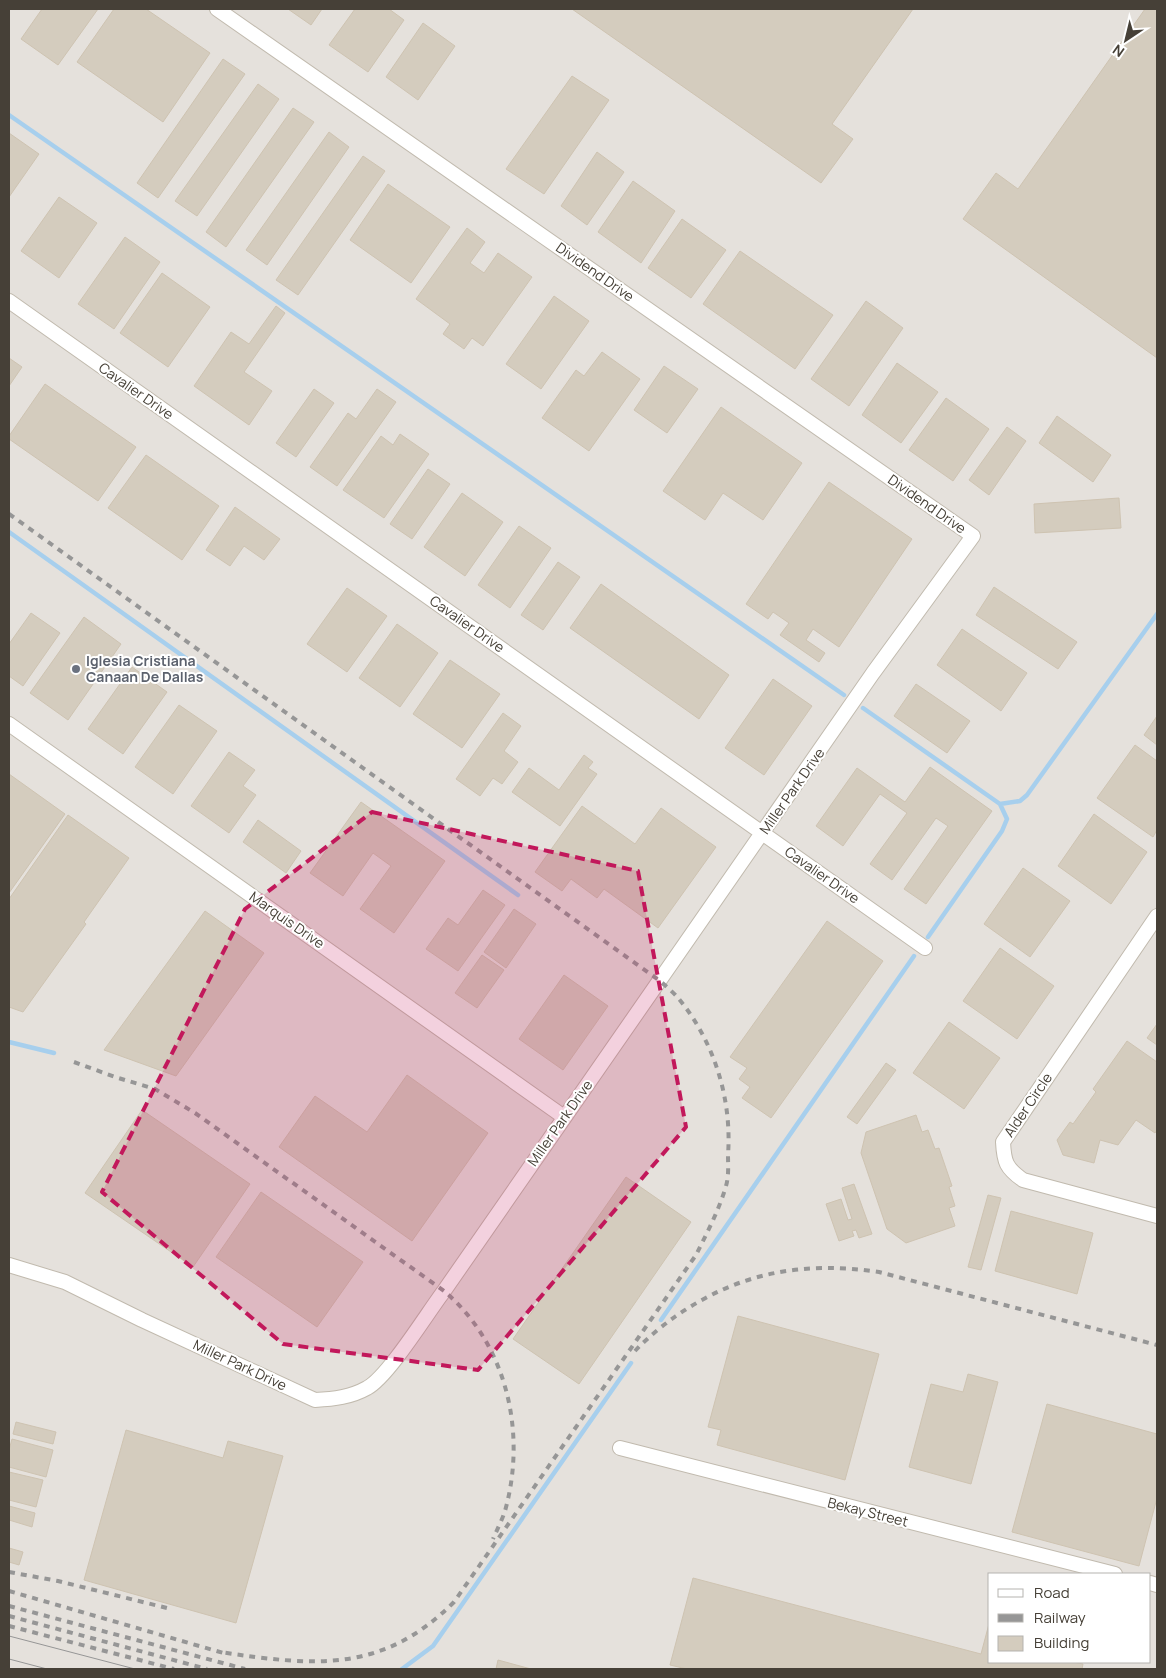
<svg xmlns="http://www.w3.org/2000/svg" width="1166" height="1678" font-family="Manrope,sans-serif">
	<rect width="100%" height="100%" fill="#f3f0e8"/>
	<path fill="#e5e1dc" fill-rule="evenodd" d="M 9,9 L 1157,9 L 1157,1669 L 9,1669 ZM 990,1574 L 1150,1574 L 1150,1662 L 990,1662 Z"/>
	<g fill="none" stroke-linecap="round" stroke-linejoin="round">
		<path stroke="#a7cfed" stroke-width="4.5" d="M 9,115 L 844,695
			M 9,532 L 518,895
			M 863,708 L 1000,804 L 1007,819 L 1002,831 L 928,937
			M 1000,804 L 1020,801 L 1027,795 L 1157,614
			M 9,1042 L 54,1053
			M 661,1320 L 914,956
			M 402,1669 L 433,1646 L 631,1363"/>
	</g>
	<path fill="#d4ccbe" stroke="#cec3b1" d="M 42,9 L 98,9 L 58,65 L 21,39 Z
		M 114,9 L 146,9 L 210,53 L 163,122 L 77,62 Z
		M 288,9 L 322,9 L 311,25 Z
		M 355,9 L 389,9 L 404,20 L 368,72 L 329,45 Z
		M 572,9 L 913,9 L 832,124 L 853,139 L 821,183 Z
		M 1145,9 L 1157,9 L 1157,358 L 963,219 L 996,173 L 1018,189 Z
		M 423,23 L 455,46 L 418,100 L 386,77 Z
		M 223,59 L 245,74 L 158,198 L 137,183 Z
		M 572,76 L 609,100 L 544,194 L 506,169 Z
		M 258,84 L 279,99 L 197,216 L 175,201 Z
		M 293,108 L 314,122 L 226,247 L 206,232 Z
		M 329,132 L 349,147 L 267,265 L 246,250 Z
		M 9,133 L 39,154 L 9,197 Z
		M 597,152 L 624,172 L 587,225 L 561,206 Z
		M 363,156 L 385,171 L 298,295 L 276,280 Z
		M 633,181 L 675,211 L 641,263 L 598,232 Z
		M 388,184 L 450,227 L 411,283 L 350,240 Z
		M 59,197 L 97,223 L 59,278 L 21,251 Z
		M 682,219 L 726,250 L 691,298 L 648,268 Z
		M 467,228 L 485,242 L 470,263 L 484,273 L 498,253 L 532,277 L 483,346 L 472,338 L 464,349 L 443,334 L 450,324 L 416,299 Z
		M 125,237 L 160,262 L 114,329 L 78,304 Z
		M 740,251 L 833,315 L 795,369 L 703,304 Z
		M 162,273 L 210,307 L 168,367 L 120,333 Z
		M 554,296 L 589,321 L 541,389 L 506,364 Z
		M 866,301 L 903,328 L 849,406 L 811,379 Z
		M 276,306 L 285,313 L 244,372 L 272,391 L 249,425 L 194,386 L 231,332 L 249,344 Z
		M 602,352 L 640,379 L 589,451 L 542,418 L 576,370 L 584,376 Z
		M 9,358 L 22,367 L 9,386 Z
		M 897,363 L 938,392 L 901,443 L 862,415 Z
		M 664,366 L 698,389 L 667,433 L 634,410 Z
		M 45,384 L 136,447 L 98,501 L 9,439 L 9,436 Z
		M 314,389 L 334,403 L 296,457 L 276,443 Z
		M 377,389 L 396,402 L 337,486 L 310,467 L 348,413 L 356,419 Z
		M 946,398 L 989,429 L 953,481 L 909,450 Z
		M 721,407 L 802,463 L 763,520 L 723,493 L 705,520 L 663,491 Z
		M 1057,416 L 1111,455 L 1093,482 L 1039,443 Z
		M 1007,427 L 1026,441 L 989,495 L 969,480 Z
		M 400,434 L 429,454 L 384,518 L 343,490 L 381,436 L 393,445 Z
		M 146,455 L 219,506 L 182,560 L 108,508 Z
		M 428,469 L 450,484 L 412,539 L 390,524 Z
		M 829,482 L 912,539 L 839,647 L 813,629 L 806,640 L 825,653 L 819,662 L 780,635 L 789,623 L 773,612 L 768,619 L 746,604 Z
		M 462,493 L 503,522 L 465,576 L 424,547 Z
		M 1119,498 L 1121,528 L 1035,533 L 1034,504 Z
		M 235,507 L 280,539 L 264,560 L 244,546 L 230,566 L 206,550 Z
		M 519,526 L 551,548 L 510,608 L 478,585 Z
		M 558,562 L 580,577 L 543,630 L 521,615 Z
		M 601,584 L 729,675 L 699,719 L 570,628 Z
		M 994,587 L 1077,642 L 1058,669 L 976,615 Z
		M 347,588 L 387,616 L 347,672 L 307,644 Z
		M 31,613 L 60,633 L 23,686 L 9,676 L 9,644 Z
		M 84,617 L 121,644 L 68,720 L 30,693 Z
		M 397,624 L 438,653 L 400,707 L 359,678 Z
		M 962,629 L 1027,673 L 1001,711 L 937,665 Z
		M 450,660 L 500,694 L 462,748 L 413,714 Z
		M 132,667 L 167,692 L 123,754 L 88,729 Z
		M 773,679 L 812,706 L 764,775 L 725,748 Z
		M 916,684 L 970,721 L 947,753 L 894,716 Z
		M 179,705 L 217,731 L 173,794 L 135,767 Z
		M 503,713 L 521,726 L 504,751 L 518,762 L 502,784 L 493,778 L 480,796 L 456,779 Z
		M 1157,716 L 1157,745 L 1144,735 Z
		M 1135,745 L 1157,761 L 1157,830 L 1153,837 L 1097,798 Z
		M 229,752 L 255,770 L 243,786 L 256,795 L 229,833 L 191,806 Z
		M 584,755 L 593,762 L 588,768 L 597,774 L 560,826 L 512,792 L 529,768 L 559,790 Z
		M 930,767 L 992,811 L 926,904 L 904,889 L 948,826 L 936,818 L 892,880 L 870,864 L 907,813 L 880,794 L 843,846 L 816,826 L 857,768 L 905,802 Z
		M 9,774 L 65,814 L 9,893 Z
		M 361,802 L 445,861 L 394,933 L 360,909 L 391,866 L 373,853 L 343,896 L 310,873 Z
		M 582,806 L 635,844 L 661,808 L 716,847 L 658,928 L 604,889 L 597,898 L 571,879 L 562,891 L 535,872 Z
		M 1094,814 L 1147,852 L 1111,904 L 1058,866 Z
		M 68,815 L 129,858 L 84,922 L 86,924 L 23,1012 L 9,1007 L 9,899 Z
		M 258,820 L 301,851 L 286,873 L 243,842 Z
		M 1023,868 L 1070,901 L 1030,957 L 984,924 Z
		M 483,890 L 505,905 L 458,971 L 426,949 L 448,918 L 458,925 Z
		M 514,909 L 536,924 L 506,968 L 484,952 Z
		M 205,911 L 264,953 L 176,1076 L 104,1050 Z
		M 827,921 L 883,961 L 771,1118 L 742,1098 L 750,1087 L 739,1079 L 747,1068 L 730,1057 Z
		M 1000,948 L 1054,986 L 1017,1039 L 963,1001 Z
		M 482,955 L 504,970 L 477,1008 L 455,993 Z
		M 564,975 L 608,1006 L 563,1070 L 519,1039 Z
		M 949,1022 L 1000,1058 L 964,1109 L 913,1073 Z
		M 1157,1024 L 1157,1045 L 1147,1038 Z
		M 1127,1041 L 1157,1062 L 1157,1130 L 1155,1133 L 1136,1120 L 1118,1145 L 1100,1140 L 1094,1163 L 1063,1155 L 1057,1140 L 1070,1122 L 1073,1124 L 1096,1092 L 1093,1089 Z
		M 886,1063 L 896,1070 L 857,1124 L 847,1117 Z
		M 407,1075 L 488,1133 L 412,1241 L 279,1147 L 315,1096 L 367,1132 Z
		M 142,1110 L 250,1184 L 193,1267 L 85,1193 Z
		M 916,1115 L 922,1132 L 928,1130 L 935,1149 L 939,1148 L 952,1186 L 949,1187 L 955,1206 L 949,1208 L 955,1226 L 906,1243 L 887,1229 L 861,1153 L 866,1132 Z
		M 626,1177 L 691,1222 L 579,1384 L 513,1339 Z
		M 854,1184 L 872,1234 L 859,1238 L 856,1230 L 852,1231 L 854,1236 L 839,1241 L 826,1204 L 841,1199 L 848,1220 L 852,1219 L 842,1188 Z
		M 261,1192 L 363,1262 L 317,1327 L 216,1257 Z
		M 988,1195 L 1001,1198 L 981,1270 L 968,1267 Z
		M 1011,1211 L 1093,1233 L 1077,1294 L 995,1271 Z
		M 738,1316 L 879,1354 L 845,1480 L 717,1445 L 721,1430 L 708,1427 Z
		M 968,1374 L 998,1382 L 971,1484 L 909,1467 L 931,1384 L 963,1392 Z
		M 1047,1404 L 1157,1434 L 1157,1498 L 1139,1566 L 1012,1532 Z
		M 16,1422 L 56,1432 L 53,1444 L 13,1434 Z
		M 126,1430 L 223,1458 L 228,1441 L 283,1456 L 236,1623 L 84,1580 Z
		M 12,1439 L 53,1450 L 46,1477 L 9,1467 L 9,1450 Z
		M 9,1472 L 43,1480 L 36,1507 L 9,1500 Z
		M 9,1506 L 35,1513 L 32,1527 L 9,1520 Z
		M 9,1548 L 23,1552 L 19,1565 L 9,1562 Z
		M 693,1578 L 981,1654 L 990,1620 L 990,1662 L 1073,1662 L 1083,1664 L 1082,1669 L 687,1669 L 670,1665 Z
		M 498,1660 L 531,1669 L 496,1669 Z"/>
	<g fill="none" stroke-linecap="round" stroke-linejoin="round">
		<defs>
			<path id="minor" d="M 9,301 L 925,948
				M 9,724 L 564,1117
				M 1157,916 L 1003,1142 C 1004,1162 1006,1168 1023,1180 L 1157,1216
				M 9,1265 L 65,1282 L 142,1320 L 315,1400 C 334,1399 351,1397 367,1388 C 388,1377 428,1312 444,1291 L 873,673 L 973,536 L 217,9
				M 620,1448 L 1115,1574
				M 1150,1583 L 1157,1585"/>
		</defs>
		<use href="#minor" stroke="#c1baae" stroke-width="16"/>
		<use href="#minor" stroke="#fff" stroke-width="14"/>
		<path stroke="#969696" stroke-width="1" d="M 9,1636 L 135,1669
			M 9,1659 L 47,1669"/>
		<path stroke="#969696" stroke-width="4" stroke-dasharray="6 6" stroke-linecap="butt" d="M 9,514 L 660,981 C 667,987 674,993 679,999 C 715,1043 732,1100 728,1155 C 728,1165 729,1176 726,1186 C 719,1210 707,1233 696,1255 L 454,1602 C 382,1674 314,1666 220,1652
			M 74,1062 L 115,1077 L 155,1089 L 195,1113 L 444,1291 C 507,1344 527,1433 505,1511 C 502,1520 497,1530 493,1539
			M 635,1351 C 647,1338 662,1326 676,1316 C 740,1272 803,1261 879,1272 L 1157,1345
			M 9,1572 L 58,1581 L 167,1608
			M 9,1591 L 227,1654
			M 9,1606 L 245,1669
			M 9,1616 L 207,1669
			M 9,1626 L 174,1669"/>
	</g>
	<path fill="#c2185b" fill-opacity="0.2" stroke="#c2185b" stroke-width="4" stroke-dasharray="10 6" stroke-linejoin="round" d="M 372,812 L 638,871 L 686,1127 L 478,1370 L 283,1344 L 102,1192 L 245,909 Z"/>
	<circle fill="#6b7280" stroke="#fff" stroke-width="2" cx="76" cy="669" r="5"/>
	<g text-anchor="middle" stroke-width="4" stroke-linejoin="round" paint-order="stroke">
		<g font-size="14" fill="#464037" stroke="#fff">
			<text transform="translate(595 272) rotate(35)" y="5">Dividend Drive</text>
			<text transform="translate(136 391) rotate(35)" y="5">Cavalier Drive</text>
			<text transform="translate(927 504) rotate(35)" y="5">Dividend Drive</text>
			<text transform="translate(467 624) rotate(35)" y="5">Cavalier Drive</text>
			<text transform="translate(792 791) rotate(-55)" y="5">Miller Park Drive</text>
			<text transform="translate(822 875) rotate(35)" y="5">Cavalier Drive</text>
			<text transform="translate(287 920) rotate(35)" y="5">Marquis Drive</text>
			<text transform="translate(1028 1105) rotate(-56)" y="5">Alder Circle</text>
			<text transform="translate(560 1123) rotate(-55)" y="5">Miller Park Drive</text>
			<text transform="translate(240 1365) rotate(25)" y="5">Miller Park Drive</text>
			<text transform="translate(868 1512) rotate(14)" y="5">Bekay Street</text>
		</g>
		<g font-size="14" font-weight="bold" fill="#5b616d" stroke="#fff" text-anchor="start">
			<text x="86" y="666">Iglesia Cristiana<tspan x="86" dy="16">Canaan De Dallas</tspan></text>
		</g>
	</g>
	<rect width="1166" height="1678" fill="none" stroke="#464037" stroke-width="20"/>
	<rect x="988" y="1573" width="162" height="90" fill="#ffffff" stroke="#b5b3af"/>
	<rect x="998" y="1589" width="25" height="8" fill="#ffffff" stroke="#b5b3af"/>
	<text x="1034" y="1598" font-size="15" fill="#464037">Road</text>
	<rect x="998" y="1614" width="25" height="8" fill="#969696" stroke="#b5b3af"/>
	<text x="1034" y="1623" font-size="15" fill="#464037">Railway</text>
	<rect x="998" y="1636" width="25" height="15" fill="#d4ccbe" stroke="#b5b3af"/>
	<text x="1034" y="1648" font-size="15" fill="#464037">Building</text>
	<g transform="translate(1126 40) rotate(215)" stroke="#ffffff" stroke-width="4" paint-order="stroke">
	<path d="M0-4L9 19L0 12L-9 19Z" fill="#464037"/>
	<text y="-8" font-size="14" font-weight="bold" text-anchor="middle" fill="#464037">N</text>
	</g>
</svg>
